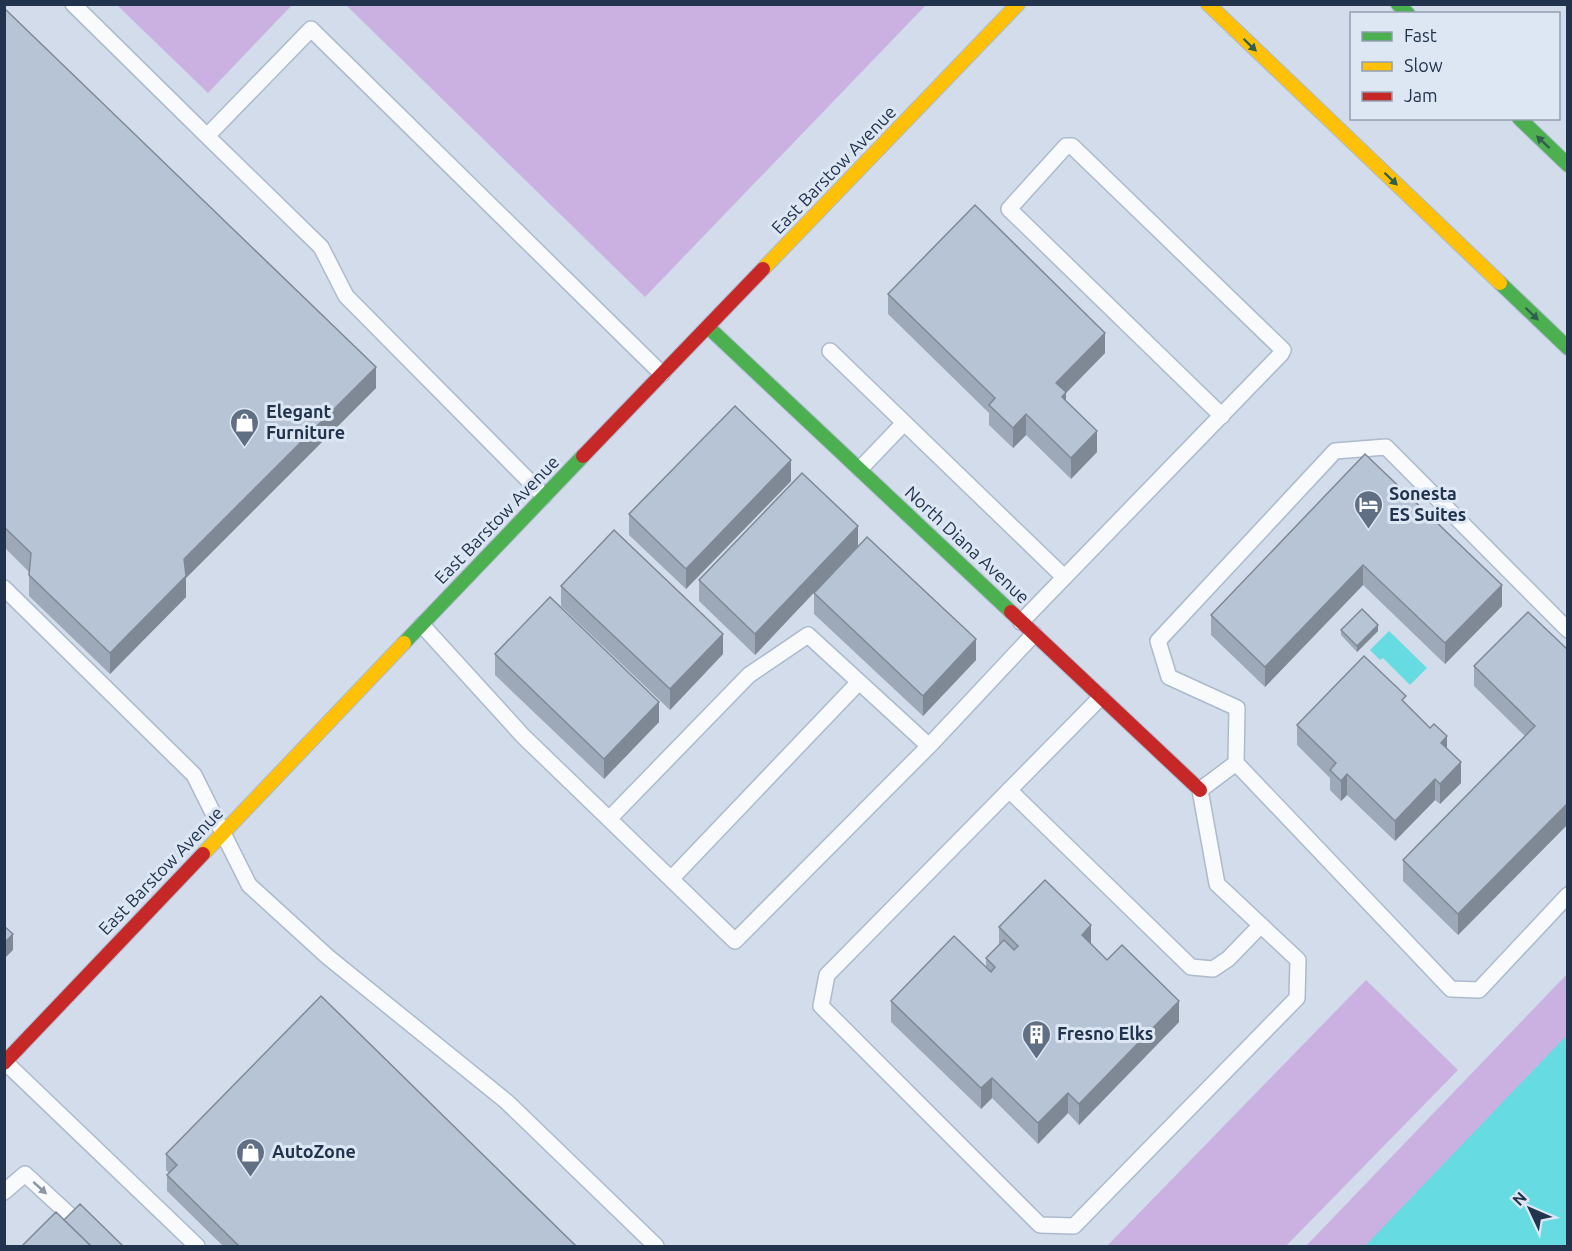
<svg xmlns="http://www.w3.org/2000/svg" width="1572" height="1251" font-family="Ubuntu,sans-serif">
	<rect width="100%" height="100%" fill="#d2dcea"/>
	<path fill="#cbb1e2" d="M 117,5 L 292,5 L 208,93 Z
		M 346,5 L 926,5 L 645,297 Z
		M 1567,974 L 1567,1246 L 1306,1246 Z
		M 1366,980 L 1458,1070 L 1286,1246 L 1107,1246 Z"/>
	<path fill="#66dbe1" d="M 1389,631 L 1427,668 L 1410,685 L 1383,658 L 1380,660 L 1370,650 Z
		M 1567,1035 L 1567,1246 L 1365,1246 Z"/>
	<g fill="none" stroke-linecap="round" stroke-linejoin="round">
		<defs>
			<path id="lane" d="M 73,4 L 207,136
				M 830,351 L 1064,577
				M 860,469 L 904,423
				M 544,496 L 346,296 L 321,247 L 207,136 L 311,29 L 662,374
				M 4,588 L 194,775 L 249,885 L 328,957 L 507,1102 L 656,1246
				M 1021,622 L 1281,354 L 1283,350 L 1072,146 L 1066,146 L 1009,209 L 1222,416
				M 422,625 L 523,736 L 609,819 L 749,675 L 808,635 L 929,746 L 1034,634
				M 1568,630 L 1386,447 L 1335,451 L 1158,641 L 1169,677 L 1237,708 L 1236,763 L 1451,989 L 1479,990 L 1568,895
				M 1101,697 L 827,975 L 821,1006 L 1040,1225 L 1074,1226 L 1297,998 L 1298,960 L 1217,884 L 1200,790 L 1236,763
				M 1009,790 L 1191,967 L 1213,969 L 1228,959 L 1261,925
				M 609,819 L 735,941 L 929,746
				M 671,879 L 859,682
				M 4,1061 L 197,1246
				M 4,1192 L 25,1174 L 75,1220"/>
			<path id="fast" d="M 1398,4 L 1408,14
				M 1519,118 L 1568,165
				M 1500,283 L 1568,348
				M 708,327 L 1011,612
				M 404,643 L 583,456"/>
			<path id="slow" d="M 1208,4 L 1500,283
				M 763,269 L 1018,4
				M 203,854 L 404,643"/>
			<path id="jam" d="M 583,456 L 763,269
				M 1011,612 L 1200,790
				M 4,1063 L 203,854"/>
		</defs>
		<use href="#lane" stroke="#acbacd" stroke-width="18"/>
		<use href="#fast" stroke="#acbacd" stroke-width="16"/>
		<use href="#slow" stroke="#acbacd" stroke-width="16"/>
		<use href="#jam" stroke="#acbacd" stroke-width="16"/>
		<use href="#lane" stroke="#f8fafc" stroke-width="15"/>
		<use href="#fast" stroke="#4caf50" stroke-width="14"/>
		<use href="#slow" stroke="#ffc107" stroke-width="14"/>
		<use href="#jam" stroke="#c62828" stroke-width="14"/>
	</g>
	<path fill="#9da9b8" d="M 4,8 L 376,388 L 186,578 L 186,597 L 110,674 L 29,596 L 29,572 L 4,547 Z
		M 888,294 L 1105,353 L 1066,393 L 1066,401 L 1097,452 L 1071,479 L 1026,435 L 1013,448 L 989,425 L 989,413 L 888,314 Z
		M 1365,454 L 1502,606 L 1445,664 L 1363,585 L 1265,687 L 1211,635 L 1211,615 Z
		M 791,481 L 686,589 L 629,535 L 629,514 Z
		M 858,546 L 755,655 L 699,601 L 699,580 Z
		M 561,586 L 723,654 L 670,710 L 561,606 Z
		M 814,593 L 976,660 L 923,716 L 814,614 Z
		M 1341,630 L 1378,631 L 1357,652 L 1341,635 Z
		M 1568,650 L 1568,824 L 1458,935 L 1403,881 L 1403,860 L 1525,736 L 1474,686 L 1474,666 Z
		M 495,654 L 659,722 L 604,779 L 495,675 Z
		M 1406,704 L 1447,749 L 1461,783 L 1440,804 L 1435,800 L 1395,841 L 1347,795 L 1341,801 L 1330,790 L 1330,778 L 1297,745 L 1297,725 Z
		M 999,927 L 1091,945 L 1107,960 L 1179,1022 L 1079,1125 L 1068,1113 L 1038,1144 L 992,1098 L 981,1109 L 891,1022 L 891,1001 L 986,966 L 986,958 L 999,945 Z
		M 166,1154 L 576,1246 L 223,1246 L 167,1191 L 167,1175 L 169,1173 L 166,1170 Z"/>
	<path fill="#7f8996" d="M 1105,333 L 1105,353 L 1066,393 L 1066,413 L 1056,383 Z
		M 376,367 L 376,388 L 186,578 L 186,597 L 110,674 L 110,653 L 184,559 Z
		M 1026,414 L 1026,435 L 1013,448 L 1013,428 Z
		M 1097,431 L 1097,452 L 1071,479 L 1071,458 Z
		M 791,460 L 791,481 L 686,589 L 686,569 Z
		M 858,526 L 858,546 L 755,655 L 755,634 Z
		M 1363,565 L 1363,585 L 1265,687 L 1265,667 Z
		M 1502,585 L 1502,606 L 1445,664 L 1445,643 Z
		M 1378,625 L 1378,631 L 1357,652 L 1357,646 Z
		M 723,634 L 723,654 L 670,710 L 670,689 Z
		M 976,639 L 976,660 L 923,716 L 923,696 Z
		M 659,702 L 659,722 L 604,779 L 604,759 Z
		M 1447,736 L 1447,757 L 1441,743 Z
		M 1461,762 L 1461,783 L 1440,804 L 1440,784 Z
		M 1347,774 L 1347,795 L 1341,801 L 1341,781 Z
		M 1435,779 L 1435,800 L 1395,841 L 1395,821 Z
		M 1568,803 L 1568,824 L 1458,935 L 1458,914 Z
		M 1091,925 L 1091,946 L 1082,935 Z
		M 13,934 L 13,950 L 4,959 L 4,943 Z
		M 1179,1001 L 1179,1022 L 1079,1125 L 1079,1104 Z
		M 992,1078 L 992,1098 L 981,1109 L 981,1088 Z
		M 1068,1093 L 1068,1113 L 1038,1144 L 1038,1123 Z"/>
	<path fill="#b6c4d6" stroke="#7f8996" stroke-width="1.5" d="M 4,8 L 376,367 L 184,559 L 186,576 L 110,653 L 29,575 L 31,553 L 4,527 Z
		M 975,205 L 1105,333 L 1056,383 L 1066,392 L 1062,397 L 1097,431 L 1071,458 L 1026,414 L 1013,428 L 989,405 L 995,398 L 888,294 Z
		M 735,406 L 791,460 L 686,569 L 629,514 Z
		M 1365,454 L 1502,585 L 1445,643 L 1363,565 L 1265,667 L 1211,615 Z
		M 802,473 L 858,526 L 755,634 L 699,580 Z
		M 614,530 L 723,634 L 670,689 L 561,586 Z
		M 867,537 L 976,639 L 923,696 L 814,593 Z
		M 550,597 L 659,702 L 604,759 L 495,654 Z
		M 1362,609 L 1378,625 L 1357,646 L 1341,630 Z
		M 1528,612 L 1568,650 L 1568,803 L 1458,914 L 1403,860 L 1535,726 L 1474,666 Z
		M 1364,656 L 1406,696 L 1402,700 L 1430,728 L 1434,724 L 1447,736 L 1441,743 L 1461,762 L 1440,784 L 1435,779 L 1395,821 L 1347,774 L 1341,781 L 1330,770 L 1336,763 L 1297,725 Z
		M 1045,880 L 1091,925 L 1082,935 L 1107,960 L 1122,945 L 1179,1001 L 1079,1104 L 1068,1093 L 1038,1123 L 992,1078 L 981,1088 L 891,1001 L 954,936 L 991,972 L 995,967 L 986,958 L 1004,940 L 1014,950 L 1018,946 L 999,927 Z
		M 4,926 L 13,934 L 4,943 Z
		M 321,996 L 576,1246 L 239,1246 L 167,1175 L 177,1165 L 166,1154 Z
		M 80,1204 L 123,1246 L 91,1246 L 64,1220 Z
		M 56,1212 L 91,1246 L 22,1246 Z"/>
	<defs><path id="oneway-solid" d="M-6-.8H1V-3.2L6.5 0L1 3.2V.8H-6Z" transform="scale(1.5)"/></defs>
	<g fill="#315f4e">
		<use href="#oneway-solid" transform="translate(1250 45) rotate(44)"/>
		<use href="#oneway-solid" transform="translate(1543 142) rotate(-137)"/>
		<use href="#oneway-solid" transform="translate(1391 179) rotate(44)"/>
		<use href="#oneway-solid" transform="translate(1532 314) rotate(44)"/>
	</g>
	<use fill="#8d97a4" href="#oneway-solid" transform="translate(40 1188) rotate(42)"/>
	<defs>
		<symbol id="shop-pin" viewBox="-11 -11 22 30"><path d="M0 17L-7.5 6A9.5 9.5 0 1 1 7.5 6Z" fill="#606f84" stroke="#dde7f4"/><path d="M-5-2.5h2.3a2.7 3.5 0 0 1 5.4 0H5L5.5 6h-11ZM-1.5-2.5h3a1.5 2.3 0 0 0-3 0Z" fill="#fff"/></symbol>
		<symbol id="hotel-pin" viewBox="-11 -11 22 30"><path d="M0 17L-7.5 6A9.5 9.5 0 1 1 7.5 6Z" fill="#606f84" stroke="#dde7f4"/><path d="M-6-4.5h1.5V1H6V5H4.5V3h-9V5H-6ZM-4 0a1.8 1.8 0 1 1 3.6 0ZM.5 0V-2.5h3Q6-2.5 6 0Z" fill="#fff"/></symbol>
		<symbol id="building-pin" viewBox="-11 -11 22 30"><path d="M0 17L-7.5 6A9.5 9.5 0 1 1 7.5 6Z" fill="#606f84" stroke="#dde7f4"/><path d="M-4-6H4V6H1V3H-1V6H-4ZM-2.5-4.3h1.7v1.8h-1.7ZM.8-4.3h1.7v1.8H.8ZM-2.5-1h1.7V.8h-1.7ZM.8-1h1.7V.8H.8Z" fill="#fff"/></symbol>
	</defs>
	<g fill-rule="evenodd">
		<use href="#shop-pin" x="228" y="406" width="33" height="45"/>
		<use href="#hotel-pin" x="1352" y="488" width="33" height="45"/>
		<use href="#building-pin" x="1020" y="1018" width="33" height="45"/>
		<use href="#shop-pin" x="234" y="1136" width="33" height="45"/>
	</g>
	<g text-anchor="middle" stroke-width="6" stroke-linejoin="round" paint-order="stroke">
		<g font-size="18" fill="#22344d" stroke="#dde7f4">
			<text transform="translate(834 170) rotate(-46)" y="6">East Barstow Avenue</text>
			<text transform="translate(497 520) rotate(-46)" y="6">East Barstow Avenue</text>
			<text transform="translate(967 545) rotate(43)" y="6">North Diana Avenue</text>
			<text transform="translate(161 871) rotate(-46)" y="6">East Barstow Avenue</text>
		</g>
		<g font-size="18" font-weight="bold" fill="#22344d" stroke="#dde7f4" text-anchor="start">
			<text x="266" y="418">Elegant<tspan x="266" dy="21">Furniture</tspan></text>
			<text x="1389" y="500">Sonesta<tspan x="1389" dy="21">ES Suites</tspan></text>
			<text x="1057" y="1040">Fresno Elks</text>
			<text x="272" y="1158">AutoZone</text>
		</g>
	</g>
	<rect width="1572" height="1251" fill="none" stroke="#22344d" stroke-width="12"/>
	<rect x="1350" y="12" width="210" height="108" fill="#dde7f4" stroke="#929fb1" stroke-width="1.5"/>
	<rect x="1362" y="32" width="30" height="9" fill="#4caf50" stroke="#929fb1" stroke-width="1.5"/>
	<text x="1404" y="42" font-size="18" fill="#22344d">Fast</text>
	<rect x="1362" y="62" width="30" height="9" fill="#ffc107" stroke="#929fb1" stroke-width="1.5"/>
	<text x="1404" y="72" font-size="18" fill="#22344d">Slow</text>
	<rect x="1362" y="92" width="30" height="9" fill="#c62828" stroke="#929fb1" stroke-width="1.5"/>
	<text x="1404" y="102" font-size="18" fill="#22344d">Jam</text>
	<g transform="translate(1530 1209) rotate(314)" stroke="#dde7f4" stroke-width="4.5" paint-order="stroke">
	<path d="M0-4.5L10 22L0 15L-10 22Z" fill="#22344d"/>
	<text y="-9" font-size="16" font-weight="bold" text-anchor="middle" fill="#22344d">N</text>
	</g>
</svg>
